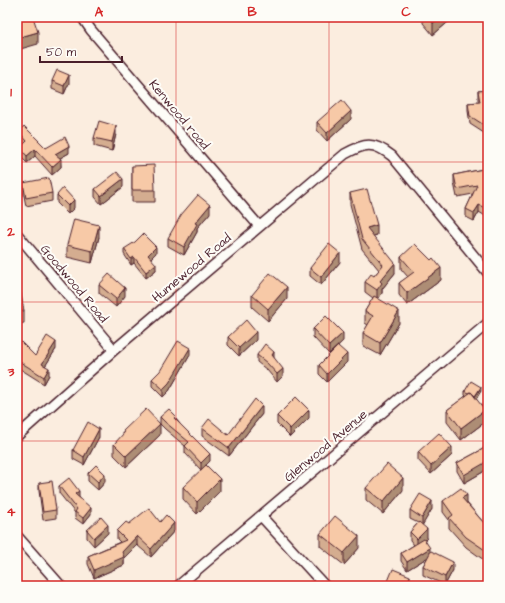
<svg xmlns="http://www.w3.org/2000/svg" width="505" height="603" font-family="'Architects Daughter',sans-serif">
	<rect width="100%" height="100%" fill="#fbeddf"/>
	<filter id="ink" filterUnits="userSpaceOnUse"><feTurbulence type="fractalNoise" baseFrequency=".025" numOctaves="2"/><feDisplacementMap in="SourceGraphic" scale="8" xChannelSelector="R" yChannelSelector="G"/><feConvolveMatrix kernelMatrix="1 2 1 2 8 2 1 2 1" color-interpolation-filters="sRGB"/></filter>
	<g filter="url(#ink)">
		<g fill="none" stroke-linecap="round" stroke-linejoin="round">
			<defs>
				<path id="street" d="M 82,17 L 91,30 L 259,226
					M 17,234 L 114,350
					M 17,436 L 114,350 L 345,154 C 365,143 373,141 392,156 L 488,273
					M 261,516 L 325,586
					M 17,536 L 61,586
					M 178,586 L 488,323"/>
			</defs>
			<use href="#street" stroke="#4a1f2b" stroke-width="12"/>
			<use href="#street" stroke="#fdfcf7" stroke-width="9"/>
		</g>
		<path fill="#d4ad90" stroke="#4a1f2b" d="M 423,17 L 454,17 L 433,35 L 423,23 Z
			M 52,81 L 69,83 L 64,94 L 52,89 Z
			M 488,90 L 488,134 L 487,135 L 470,124 L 468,111 L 468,103 L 478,102 L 478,91 Z
			M 351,119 L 327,141 L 317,130 L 317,122 Z
			M 19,132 L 46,148 L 69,153 L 60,158 L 61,167 L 52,175 L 35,156 L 27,163 L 20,156 L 20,148 L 23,144 L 19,139 Z
			M 116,134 L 112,151 L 94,146 L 94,138 Z
			M 132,166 L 155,190 L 155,202 L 132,202 Z
			M 488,168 L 488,215 L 487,217 L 479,212 L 474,221 L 466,217 L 466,209 L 473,194 L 457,197 L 454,183 L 454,175 Z
			M 23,183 L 52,193 L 52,201 L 26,206 L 23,191 Z
			M 123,187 L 101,204 L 95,197 L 95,189 Z
			M 350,193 L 377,235 L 373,236 L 395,273 L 382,289 L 382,293 L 378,299 L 399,323 L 380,355 L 363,346 L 363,333 L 368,325 L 365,323 L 365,311 L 373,298 L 365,292 L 365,282 L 374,276 L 379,270 L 362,249 L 350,204 Z
			M 57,195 L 74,208 L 68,214 L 57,203 Z
			M 210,213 L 197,228 L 197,232 L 184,255 L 168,246 L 168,238 Z
			M 99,237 L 92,263 L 67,257 L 67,245 Z
			M 124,249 L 156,253 L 151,258 L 156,270 L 146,278 L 134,263 L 131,265 L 124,254 Z
			M 401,257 L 441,280 L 407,305 L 399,295 L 399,283 L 408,277 L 401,269 Z
			M 340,262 L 321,285 L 310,276 L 310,268 Z
			M 17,284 L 24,311 L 24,323 L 18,324 L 18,329 L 17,329 Z
			M 99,285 L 125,296 L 116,307 L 99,293 Z
			M 252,295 L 287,299 L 268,321 L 252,307 Z
			M 313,329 L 343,341 L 329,354 L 313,337 Z
			M 228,337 L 256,340 L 239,356 L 228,345 Z
			M 17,339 L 35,356 L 56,349 L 45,366 L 49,375 L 44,384 L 17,367 Z
			M 190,355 L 169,391 L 163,397 L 152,386 L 152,379 Z
			M 257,355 L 274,358 L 283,376 L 277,382 L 267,370 L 257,362 Z
			M 347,362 L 327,382 L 319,374 L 319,365 Z
			M 465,391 L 481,391 L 476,398 L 485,422 L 461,440 L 447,422 L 447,410 L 466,396 L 465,395 Z
			M 262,414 L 229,456 L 202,436 L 202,428 L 228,435 Z
			M 277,416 L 309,418 L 290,437 L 277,424 Z
			M 160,417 L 176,419 L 210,461 L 201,470 L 185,453 L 185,446 L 165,429 L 160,424 Z
			M 123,431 L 160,435 L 126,467 L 114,455 L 114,444 L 123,435 Z
			M 99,437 L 84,465 L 73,459 L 73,450 Z
			M 488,442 L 488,466 L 483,472 L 464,483 L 457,471 L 457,463 L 483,449 Z
			M 418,452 L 452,455 L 431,474 L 418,460 Z
			M 88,473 L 105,482 L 98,490 L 88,481 Z
			M 39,483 L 56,510 L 56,518 L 43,520 L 39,491 Z
			M 59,486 L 79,497 L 91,514 L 83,524 L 75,518 L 75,513 L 59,493 Z
			M 183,487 L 220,491 L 197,514 L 183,499 Z
			M 366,488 L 403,490 L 383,514 L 366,500 Z
			M 443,501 L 467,503 L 484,523 L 488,518 L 488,563 L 466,547 L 449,528 L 449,520 L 443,512 Z
			M 432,509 L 422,525 L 427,538 L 425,540 L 430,553 L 453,570 L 445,585 L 423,575 L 423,566 L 428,557 L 407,570 L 401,561 L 401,553 L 414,545 L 410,540 L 410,532 L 418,523 L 410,519 L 410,510 Z
			M 160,522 L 174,531 L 151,557 L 137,545 L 124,558 L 124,565 L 94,578 L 88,564 L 88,556 L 120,542 L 117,539 L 117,531 L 129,524 Z
			M 87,530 L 108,533 L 94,546 L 87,538 Z
			M 320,534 L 359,548 L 344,565 L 320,546 Z"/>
		<path fill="#ad8d75" stroke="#4a1f2b" d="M 440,17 L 454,17 L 433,35 L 433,23 Z
			M 38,32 L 38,44 L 17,50 L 17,38 Z
			M 69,75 L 69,83 L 64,94 L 64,86 Z
			M 351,111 L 351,119 L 327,141 L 327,133 Z
			M 116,126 L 116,134 L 112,151 L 112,142 Z
			M 69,146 L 69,153 L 55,161 L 55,154 Z
			M 35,149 L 35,156 L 27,163 L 27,156 Z
			M 61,159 L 61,167 L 52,175 L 52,167 Z
			M 123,179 L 123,187 L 101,204 L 101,196 Z
			M 74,200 L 74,208 L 68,214 L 68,206 Z
			M 210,205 L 210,213 L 197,228 L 197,232 L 184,255 L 184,247 L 195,223 Z
			M 479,205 L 479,212 L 474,221 L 474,213 Z
			M 99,225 L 99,237 L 92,263 L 92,251 Z
			M 377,225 L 377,235 L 367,238 L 367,228 Z
			M 156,247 L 156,253 L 148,261 L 148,255 Z
			M 340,253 L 340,262 L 321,285 L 321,277 Z
			M 134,257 L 134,263 L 131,265 L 131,259 Z
			M 395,263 L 395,273 L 382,289 L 382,293 L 377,301 L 377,290 L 380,281 Z
			M 156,264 L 156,270 L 146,278 L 146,272 Z
			M 441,268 L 441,280 L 407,305 L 407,293 Z
			M 287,287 L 287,299 L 268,321 L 268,309 Z
			M 125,288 L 125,296 L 116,307 L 116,299 Z
			M 399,311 L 399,323 L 380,355 L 380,343 Z
			M 256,332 L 256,340 L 239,356 L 239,348 Z
			M 343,333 L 343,341 L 329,354 L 329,346 Z
			M 56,342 L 56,349 L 42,371 L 42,364 Z
			M 190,348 L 190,355 L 169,391 L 163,397 L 163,389 Z
			M 274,352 L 274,359 L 272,355 Z
			M 347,354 L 347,362 L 327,382 L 327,374 Z
			M 49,368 L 49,375 L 44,384 L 44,377 Z
			M 283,369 L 283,376 L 277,382 L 277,374 Z
			M 481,387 L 481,391 L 475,401 L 475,397 Z
			M 262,406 L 262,414 L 229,456 L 229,448 Z
			M 309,410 L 309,418 L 290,437 L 290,429 Z
			M 485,410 L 485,422 L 461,440 L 461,428 Z
			M 160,424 L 160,435 L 126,467 L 126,456 Z
			M 99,429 L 99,437 L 84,465 L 84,457 Z
			M 452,447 L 452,455 L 431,474 L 431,466 Z
			M 210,454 L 210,461 L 201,470 L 201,463 Z
			M 488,458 L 488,466 L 483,472 L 464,483 L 464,475 Z
			M 105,474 L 105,482 L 98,490 L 98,482 Z
			M 403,478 L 403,490 L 383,514 L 383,502 Z
			M 220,479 L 220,491 L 197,514 L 197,502 Z
			M 79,491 L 79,498 L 75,494 Z
			M 467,495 L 467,506 L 462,498 Z
			M 432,501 L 432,509 L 422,526 L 422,518 Z
			M 91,508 L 91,514 L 83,524 L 83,518 Z
			M 174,523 L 174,531 L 151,557 L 151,549 Z
			M 108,525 L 108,533 L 94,546 L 94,538 Z
			M 427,529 L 427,538 L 417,548 L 417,539 Z
			M 137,536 L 137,545 L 124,558 L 124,565 L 94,578 L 94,570 L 122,552 Z
			M 359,536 L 359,548 L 344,565 L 344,553 Z
			M 430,548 L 430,556 L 407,570 L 407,562 Z
			M 453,562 L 453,570 L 445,585 L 445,577 Z
			M 410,576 L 410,586 L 406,586 Z"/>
		<path fill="#f7c9a7" stroke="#4a1f2b" d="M 17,17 L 33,17 L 38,32 L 17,38 Z
			M 428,17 L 440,17 L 433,23 Z
			M 57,70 L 69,75 L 64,86 L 52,81 Z
			M 488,90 L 488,126 L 487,127 L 470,116 L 468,103 L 480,102 L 478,91 Z
			M 342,100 L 351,111 L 327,133 L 317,122 Z
			M 99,121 L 116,126 L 112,142 L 94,138 Z
			M 24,126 L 46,148 L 65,137 L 69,146 L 55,154 L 61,159 L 52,167 L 35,149 L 27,156 L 20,148 L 27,141 L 19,132 Z
			M 154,165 L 155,190 L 132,190 L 132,166 Z
			M 488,168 L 488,208 L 487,209 L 479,205 L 474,213 L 466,209 L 477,185 L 457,189 L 454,175 Z
			M 117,172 L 123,179 L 101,196 L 95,189 Z
			M 49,178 L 52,193 L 26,198 L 23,183 Z
			M 63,188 L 74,200 L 68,206 L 57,195 Z
			M 367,189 L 377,225 L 367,228 L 395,263 L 380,281 L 382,283 L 377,290 L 365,282 L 371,274 L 374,276 L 383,265 L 362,239 L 350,193 Z
			M 198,195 L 210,205 L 195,223 L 197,224 L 184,247 L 168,238 L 181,215 Z
			M 74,219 L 99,225 L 92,251 L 67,245 Z
			M 143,234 L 156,247 L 148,255 L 156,264 L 146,272 L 134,257 L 131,259 L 124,249 L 135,242 Z
			M 329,244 L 340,253 L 321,277 L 310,268 Z
			M 415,244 L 431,260 L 433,258 L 441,268 L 407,293 L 399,283 L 414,272 L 401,257 Z
			M 270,273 L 287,287 L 268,309 L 252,295 Z
			M 109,274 L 125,288 L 116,299 L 99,285 Z
			M 19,283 L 24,311 L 17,312 L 18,317 L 17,317 L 17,284 Z
			M 374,296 L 399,311 L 380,343 L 363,333 L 373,316 L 365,311 Z
			M 326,316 L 343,333 L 329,346 L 313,329 Z
			M 246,320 L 256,332 L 239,348 L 228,337 Z
			M 47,336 L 56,342 L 42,364 L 49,368 L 44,377 L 17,360 L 17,338 L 35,356 Z
			M 178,341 L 190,348 L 169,383 L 163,389 L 152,379 L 160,371 Z
			M 265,344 L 274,352 L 272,355 L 283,369 L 277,374 L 267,363 L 257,355 Z
			M 338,346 L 347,354 L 327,374 L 319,365 Z
			M 471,381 L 481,387 L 475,396 L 471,392 L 469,393 L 465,391 Z
			M 471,392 L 485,410 L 461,428 L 447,410 Z
			M 296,397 L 309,410 L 290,429 L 277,416 Z
			M 255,399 L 262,406 L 229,448 L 202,428 L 209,419 L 228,435 Z
			M 146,409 L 160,424 L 126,456 L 114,444 L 124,433 L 123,431 Z
			M 169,409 L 176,416 L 174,418 L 210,454 L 201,463 L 185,446 L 189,442 L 165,422 L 160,417 Z
			M 88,422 L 99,429 L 84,457 L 73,450 Z
			M 439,433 L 452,447 L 431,466 L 418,452 Z
			M 488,442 L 488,458 L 483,464 L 464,475 L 457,463 L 483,449 Z
			M 387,464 L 403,478 L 383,502 L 366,488 Z
			M 96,465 L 105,474 L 98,482 L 88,473 Z
			M 206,465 L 220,479 L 197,502 L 183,487 Z
			M 69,478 L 79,491 L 75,494 L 91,508 L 83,518 L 75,512 L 77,509 L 59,486 Z
			M 52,481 L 56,510 L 43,512 L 39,483 Z
			M 461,488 L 467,495 L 462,498 L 484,523 L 488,518 L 488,552 L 466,537 L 449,518 L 453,515 L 443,501 Z
			M 420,494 L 432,501 L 422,518 L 410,510 Z
			M 149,508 L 160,522 L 166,515 L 174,523 L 151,549 L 137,536 L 122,552 L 124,557 L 94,570 L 88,556 L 126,540 L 117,531 L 126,522 L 129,524 Z
			M 335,516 L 359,536 L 344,553 L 320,534 Z
			M 101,517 L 108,525 L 94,538 L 87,530 Z
			M 419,522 L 427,529 L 417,539 L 410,532 Z
			M 424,539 L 430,548 L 407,562 L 401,553 Z
			M 431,551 L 453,562 L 445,577 L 423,566 Z
			M 393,569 L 410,576 L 406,586 L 386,586 Z"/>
	</g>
	<path fill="none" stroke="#d62828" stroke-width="1" stroke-opacity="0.55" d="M 176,17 L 176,586M 329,17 L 329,586M 17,162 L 488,162M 17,302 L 488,302M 17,441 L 488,441"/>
	<g text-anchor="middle" stroke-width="4" stroke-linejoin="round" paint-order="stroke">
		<g font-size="13" fill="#4a1f2b" stroke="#fdfcf7">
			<text transform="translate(180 114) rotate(50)" y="5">Kenwood road</text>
			<text transform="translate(191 267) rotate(-40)" y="5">Humewood Road</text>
			<text transform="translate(75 283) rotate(50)" y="5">Goodwood Road</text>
			<text transform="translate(325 445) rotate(-40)" y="5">Glenwood Avenue</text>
		</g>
	</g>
	<rect width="505" height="603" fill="none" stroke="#fdfcf7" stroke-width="44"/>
	<path d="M40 56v6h82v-6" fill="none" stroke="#4a1f2b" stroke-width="2"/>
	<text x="46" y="56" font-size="12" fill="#4a1f2b" stroke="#fdfcf7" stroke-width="3" paint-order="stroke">50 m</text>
	<rect x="22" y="22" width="461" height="559" fill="none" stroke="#d62828" stroke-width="1.5"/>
	<g font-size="13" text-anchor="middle" font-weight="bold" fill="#d62828">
		<text x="99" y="16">A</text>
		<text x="252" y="16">B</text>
		<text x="406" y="16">C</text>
		<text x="11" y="96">1</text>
		<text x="11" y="236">2</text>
		<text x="11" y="376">3</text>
		<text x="11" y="516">4</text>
	</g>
</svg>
